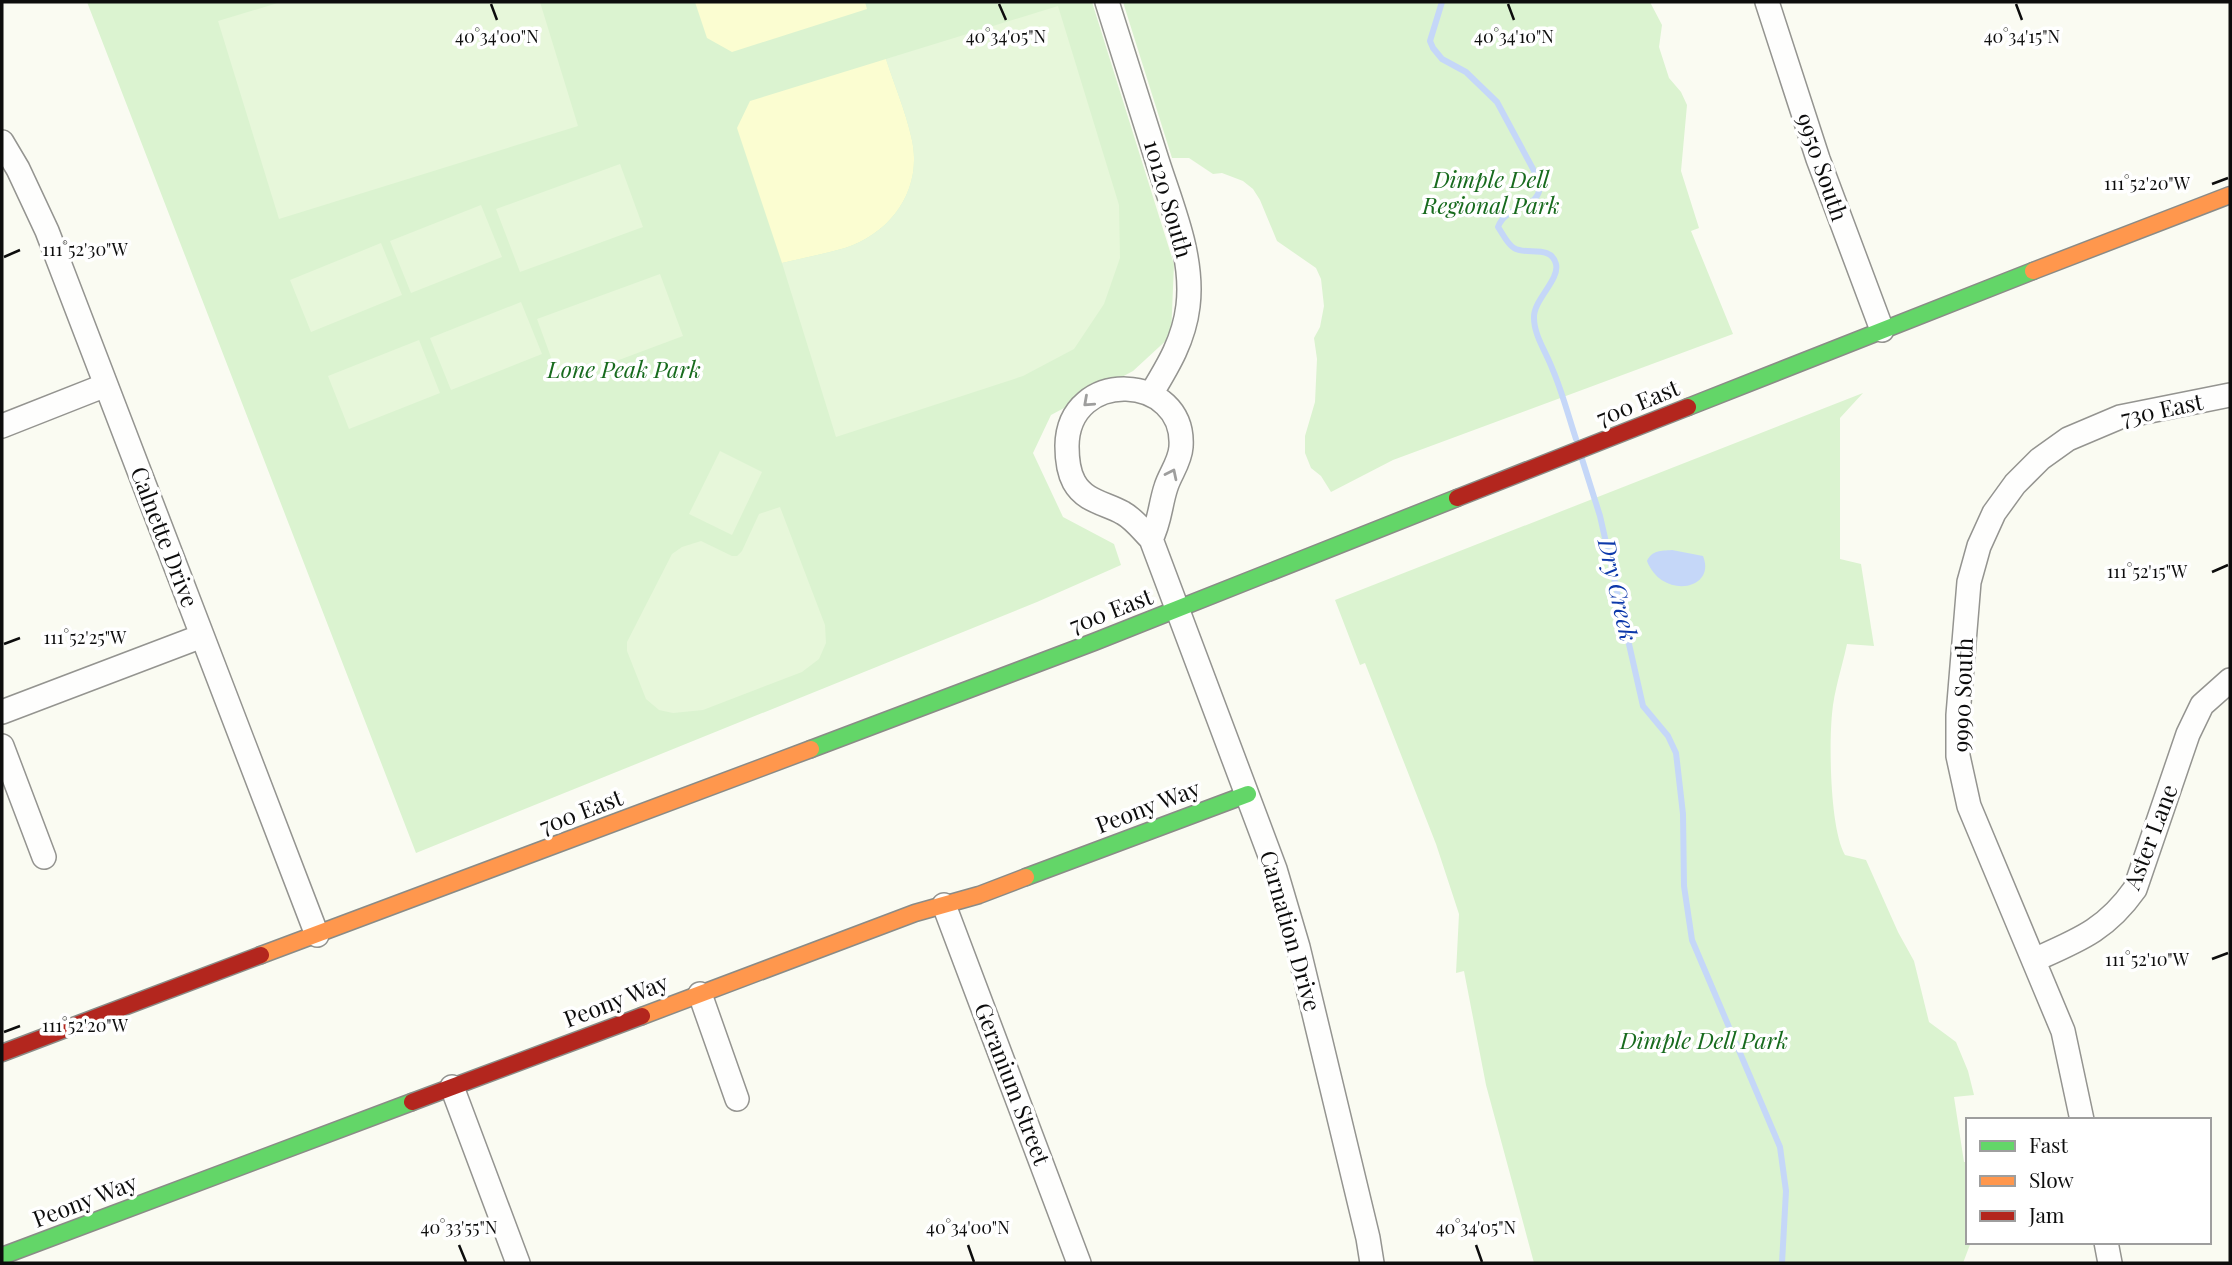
<svg xmlns="http://www.w3.org/2000/svg" width="2232" height="1265" font-family="'Playfair Display',serif">
	<rect width="100%" height="100%" fill="#fafbf2"/>
	<path fill="#dbf3d0" d="M 87,2 L 1092,2 L 1174,264 L 1171,336 L 1133,371 L 1051,415 L 1033,453 L 1063,517 L 1114,544 L 1121,565 L 1037,602 L 416,853 Z
		M 1123,2 L 1650,2 L 1662,25 L 1659,47 L 1669,78 L 1681,92 L 1687,105 L 1681,171 L 1699,228 L 1691,231 L 1733,334 L 1393,460 L 1331,492 L 1321,476 L 1311,468 L 1305,453 L 1305,436 L 1315,402 L 1317,359 L 1314,338 L 1320,327 L 1324,306 L 1321,279 L 1316,268 L 1277,241 L 1260,200 L 1253,189 L 1243,181 L 1222,173 L 1213,174 L 1189,158 L 1172,158 Z
		M 1863,393 L 1840,418 L 1840,559 L 1861,564 L 1874,646 L 1847,644 C 1842,667 1834,691 1832,714 C 1829,746 1830,829 1845,855 L 1866,860 L 1898,932 L 1914,961 L 1929,1022 L 1956,1042 L 1968,1071 L 1974,1095 L 1954,1097 L 1964,1162 L 1968,1162 L 1968,1242 L 1971,1242 L 1963,1263 L 1534,1263 L 1486,1085 L 1464,971 L 1456,973 L 1459,914 L 1436,844 L 1365,663 L 1360,665 L 1335,600 Z"/>
	<path fill="#fbfdd1" d="M 695,2 L 865,2 L 867,9 L 732,52 L 707,38 Z
		M 886,59 C 894,84 905,110 911,136 C 924,186 894,232 845,248 C 824,254 803,258 782,263 L 737,128 L 750,101 Z"/>
	<path fill="#e7f7da" d="M 281,2 L 540,2 L 578,126 L 279,219 L 218,21 Z
		M 1058,6 L 1119,205 L 1120,258 L 1104,304 L 1074,349 L 1023,376 L 836,437 L 782,263 C 803,258 824,254 845,248 C 894,232 924,186 911,136 C 905,110 894,84 886,59 Z
		M 620,164 L 643,227 L 520,272 L 496,209 Z
		M 481,205 L 502,257 L 411,293 L 390,241 Z
		M 381,243 L 402,295 L 311,332 L 290,280 Z
		M 660,274 L 683,336 L 560,382 L 537,319 Z
		M 521,302 L 542,354 L 451,390 L 430,338 Z
		M 419,340 L 440,393 L 349,429 L 328,376 Z
		M 720,451 L 762,472 L 732,535 L 689,514 Z
		M 780,507 L 825,625 L 826,643 L 819,659 L 802,672 L 703,710 L 673,713 L 659,710 L 646,699 L 627,651 L 627,642 L 672,554 L 682,547 L 701,541 L 732,556 L 737,556 L 742,551 L 759,514 Z"/>
	<path fill="#c5d7f8" d="M 1672,550 L 1703,556 C 1717,590 1662,600 1647,561 C 1652,550 1661,551 1672,550 Z"/>
	<g fill="none" stroke-linecap="round" stroke-linejoin="round">
		<path stroke="#c5d7f8" stroke-width="6" d="M 1442,2 L 1430,41 L 1433,48 L 1442,59 L 1466,72 L 1497,102 L 1540,182 C 1542,211 1507,203 1498,227 C 1503,234 1507,244 1514,248 C 1526,256 1551,244 1556,264 C 1560,280 1533,300 1534,318 C 1534,335 1546,352 1552,368 C 1562,391 1568,415 1576,439
			M 1582,459 L 1600,516 L 1643,706 L 1668,736 L 1676,753 L 1683,814 L 1684,886 L 1692,940 L 1780,1147 L 1786,1191 L 1782,1263"/>
		<defs>
			<path id="street" d="M 1107,2 C 1124,55 1141,108 1157,160 C 1172,207 1194,257 1188,306 C 1184,340 1168,366 1151,394
				M 1767,2 L 1818,159 L 1882,330
				M 2,142 L 18,169 L 47,231 L 317,935
				M 2,426 L 106,385
				M 1151,539 C 1160,522 1160,505 1166,487 C 1170,474 1180,462 1181,447 C 1186,373 1068,367 1067,446 C 1067,458 1068,471 1074,482 C 1085,502 1106,503 1123,513 C 1134,519 1142,530 1151,539 L 1275,869 L 1298,947 L 1368,1238 L 1372,1263
				M 2,712 L 202,636
				M 2,746 L 44,857
				M 944,905 L 1079,1263
				M 2034,960 C 2079,940 2106,930 2135,889 L 2188,734 L 2202,705 L 2230,680
				M 700,994 L 737,1099
				M 452,1087 L 518,1263
				M 2082,1120 L 2063,1031 L 1969,806 L 1958,756 L 1958,715 L 1969,582 L 1979,546 L 1994,513 L 2015,484 L 2040,459 L 2068,439 L 2120,417 L 2230,395
				M 2106,1242 L 2110,1263"/>
			<path id="fast" d="M 1688,407 L 2033,271
				M 811,749 L 1094,642 L 1457,498
				M 1026,877 L 1248,794
				M 2,1256 L 412,1102"/>
			<path id="slow" d="M 2033,271 L 2230,195
				M 261,955 L 811,749
				M 642,1016 L 915,913 L 979,895 L 1026,877"/>
			<path id="jam" d="M 1457,498 L 1688,407
				M 2,1053 L 261,955
				M 412,1102 L 642,1016"/>
		</defs>
		<use href="#street" stroke="#949490" stroke-width="26"/>
		<use href="#fast" stroke="#8a8b87" stroke-width="19"/>
		<use href="#slow" stroke="#8a8b87" stroke-width="19"/>
		<use href="#jam" stroke="#8a8b87" stroke-width="19"/>
		<use href="#street" stroke="#fefefd" stroke-width="23"/>
		<use href="#fast" stroke="#63d668" stroke-width="16"/>
		<use href="#slow" stroke="#ff974d" stroke-width="16"/>
		<use href="#jam" stroke="#b3261e" stroke-width="16"/>
	</g>
	<defs><path id="oneway-chevron" d="M-2-3.5L2.5 0L-2 3.5" fill="none" stroke-width="1.6" stroke-linecap="round" stroke-linejoin="round" transform="scale(1.75)"/></defs>
	<g stroke="#9e9e9d">
		<use href="#oneway-chevron" transform="translate(1088 402) rotate(138)"/>
		<use href="#oneway-chevron" transform="translate(1172 474) rotate(-64)"/>
	</g>
	<path fill="none" stroke="#0d0d0d" stroke-width="2.5" d="M 491,4 L 497,20M 999,4 L 1006,20M 1508,4 L 1514,20M 2016,4 L 2022,20M 2212,184 L 2228,178M 4,257 L 20,250M 2212,572 L 2228,565M 4,644 L 20,638M 2212,959 L 2228,953M 4,1032 L 20,1026M 459,1245 L 466,1262M 968,1245 L 974,1262M 1476,1245 L 1482,1262"/>
	<g text-anchor="middle" stroke-width="7" stroke-linejoin="round" paint-order="stroke">
		<g font-size="23" fill="#0d0d0d" stroke="#fff">
			<text transform="translate(1822 167) rotate(71)" y="8">9950 South</text>
			<text transform="translate(1168 199) rotate(74)" y="8">10120 South</text>
			<text transform="translate(1638 403) rotate(-22)" y="8">700 East</text>
			<text transform="translate(2162 410) rotate(-12)" y="8">730 East</text>
			<text transform="translate(164 537) rotate(69)" y="8">Calnette Drive</text>
			<text transform="translate(1111 611) rotate(-21)" y="8">700 East</text>
			<text transform="translate(1963 695) rotate(-88)" y="8">9990 South</text>
			<text transform="translate(1148 807) rotate(-21)" y="8">Peony Way</text>
			<text transform="translate(581 812) rotate(-21)" y="8">700 East</text>
			<text transform="translate(2151 837) rotate(-69)" y="8">Aster Lane</text>
			<text transform="translate(1290 931) rotate(74)" y="8">Carnation Drive</text>
			<text transform="translate(616 1001) rotate(-21)" y="8">Peony Way</text>
			<text transform="translate(1012 1084) rotate(69)" y="8">Geranium Street</text>
			<text transform="translate(85 1201) rotate(-21)" y="8">Peony Way</text>
		</g>
		<g font-size="23" font-style="italic" fill="#186b1e" stroke="#fff">
			<text x="1491" y="188">Dimple Dell<tspan x="1491" dy="26">Regional Park</tspan></text>
			<text x="624" y="378">Lone Peak Park</text>
			<text x="1704" y="1049">Dimple Dell Park</text>
		</g>
		<g font-size="24" font-style="italic" fill="#0c38aa" stroke="#fff">
			<text transform="translate(1617 590) rotate(77)" y="8">Dry Creek</text>
		</g>
	</g>
	<g font-size="18" text-anchor="middle" fill="#0d0d0d" stroke="#fff" stroke-width="7" stroke-linejoin="round" paint-order="stroke">
		<text x="497" y="43">40°34'00"N</text>
		<text x="1006" y="43">40°34'05"N</text>
		<text x="1514" y="43">40°34'10"N</text>
		<text x="2022" y="43">40°34'15"N</text>
		<text x="2147" y="190">111°52'20"W</text>
		<text x="85" y="256">111°52'30"W</text>
		<text x="2147" y="578">111°52'15"W</text>
		<text x="85" y="644">111°52'25"W</text>
		<text x="2147" y="966">111°52'10"W</text>
		<text x="85" y="1032">111°52'20"W</text>
		<text x="459" y="1234">40°33'55"N</text>
		<text x="968" y="1234">40°34'00"N</text>
		<text x="1476" y="1234">40°34'05"N</text>
	</g>
	<rect width="2232" height="1265" fill="none" stroke="#0d0d0d" stroke-width="7"/>
	<rect x="1966" y="1118" width="245" height="126" fill="#ffffff" stroke="#9e9e9e" stroke-width="2"/>
	<rect x="1980" y="1141" width="35" height="10" fill="#63d668" stroke="#9e9e9e" stroke-width="2"/>
	<text x="2029" y="1153" font-size="21" fill="#0d0d0d">Fast</text>
	<rect x="1980" y="1176" width="35" height="10" fill="#ff974d" stroke="#9e9e9e" stroke-width="2"/>
	<text x="2029" y="1188" font-size="21" fill="#0d0d0d">Slow</text>
	<rect x="1980" y="1211" width="35" height="10" fill="#b3261e" stroke="#9e9e9e" stroke-width="2"/>
	<text x="2029" y="1223" font-size="21" fill="#0d0d0d">Jam</text>
</svg>
